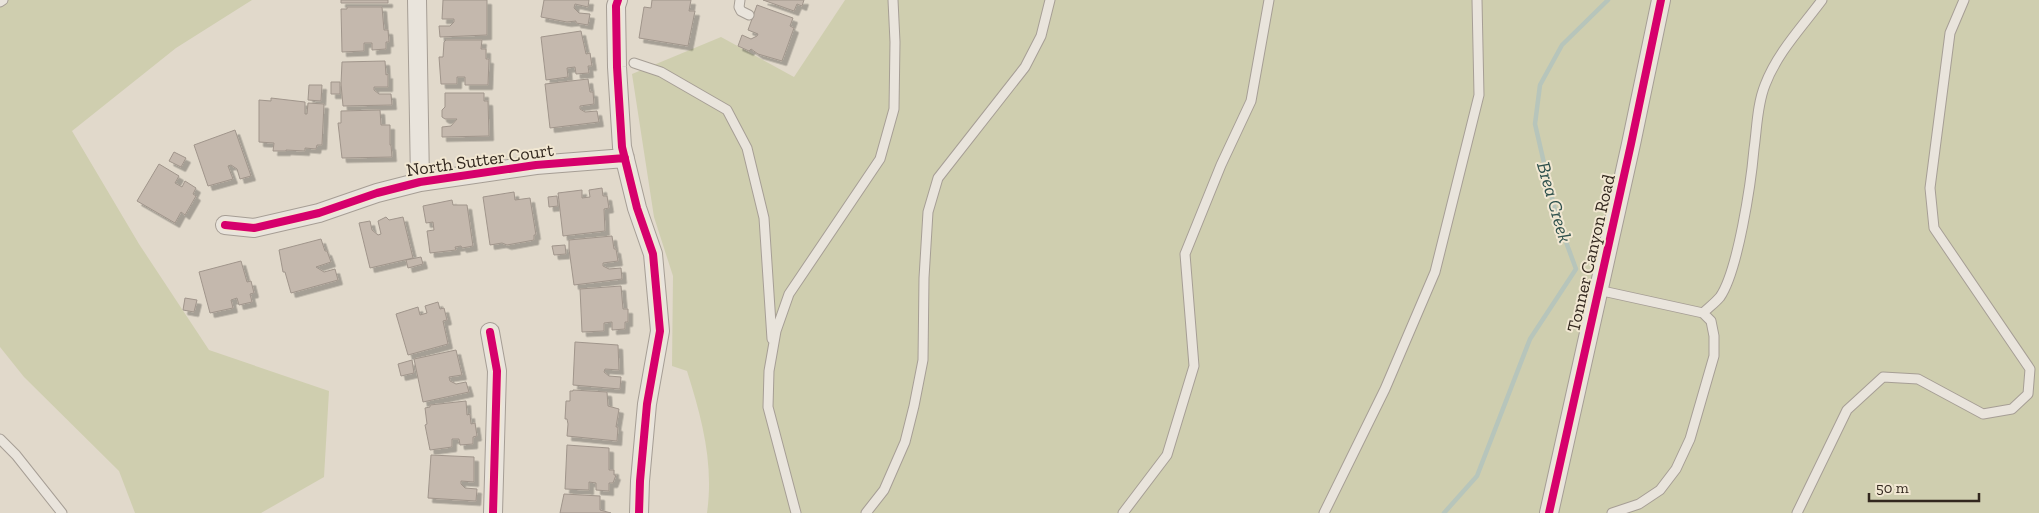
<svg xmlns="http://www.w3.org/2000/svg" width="2039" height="513" font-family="'Zilla Slab',serif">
	<defs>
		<filter id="shadow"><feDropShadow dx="4.5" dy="4.5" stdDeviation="0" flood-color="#0004"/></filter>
	</defs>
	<rect width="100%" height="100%" fill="#e1d9cb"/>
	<path fill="#cfceaf" d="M 0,0 L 252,0 L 176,48 L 72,131 L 139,244 L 209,350 L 329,391 L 324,477 L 261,513 L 135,513 L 119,471 L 24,377 L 0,347 Z
		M 845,0 L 2039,0 L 2039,513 L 707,513 C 714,463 702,419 687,371 L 672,366 L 673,276 L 654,217 L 632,74 L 721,37 L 794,77 Z"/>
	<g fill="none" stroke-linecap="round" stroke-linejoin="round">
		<path stroke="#b7c5bb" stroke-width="4.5" d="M 1444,513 L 1477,476 L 1530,339 L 1576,269 L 1556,215 L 1535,124 L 1540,85 L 1562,45 L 1608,0"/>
	</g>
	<path fill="#c4b8ad" stroke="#a0958b" filter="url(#shadow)" d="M 341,0 L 388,0 L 388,3 L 341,3 Z
		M 443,0 L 487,0 L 487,35 L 440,37 L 439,26 L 450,26 L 454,22 L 454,19 L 442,19 Z
		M 544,0 L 589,0 L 588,7 L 575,4 L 574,8 L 579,13 L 590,14 L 588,25 L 576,23 L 576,21 L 567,22 L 541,17 Z
		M 652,0 L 691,0 L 689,11 L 695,11 L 688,46 L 639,38 L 644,7 L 651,8 Z
		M 763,0 L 804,0 L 802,6 L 797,4 L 794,11 Z
		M 757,5 L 793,18 L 790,26 L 794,28 L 782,61 L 758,54 L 751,49 L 749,51 L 738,46 L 742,35 L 751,39 L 757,36 L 758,34 L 748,30 Z
		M 347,7 L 382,7 L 384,30 L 388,30 L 389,42 L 386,42 L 386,49 L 372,50 L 372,43 L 364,43 L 364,51 L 342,52 L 341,9 L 347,9 Z
		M 581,31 L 586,54 L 590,53 L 592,66 L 588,66 L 589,73 L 576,74 L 575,67 L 567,68 L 568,77 L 546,80 L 541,37 Z
		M 446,40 L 482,40 L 481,49 L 486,49 L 486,59 L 489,59 L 488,85 L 465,85 L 465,77 L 457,77 L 457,84 L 441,84 L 439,57 L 443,57 L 444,42 Z
		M 385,61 L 386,75 L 388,74 L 388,87 L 374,87 L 374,90 L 379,94 L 391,94 L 392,105 L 343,106 L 341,84 L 342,62 Z
		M 588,79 L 590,92 L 593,92 L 594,104 L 580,106 L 580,109 L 585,112 L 597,111 L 599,122 L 550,128 L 545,84 Z
		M 331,82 L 340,82 L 340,94 L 331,94 Z
		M 309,85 L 322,85 L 321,101 L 308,100 Z
		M 445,93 L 484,93 L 484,101 L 488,101 L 489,136 L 442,137 L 442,127 L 451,126 L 457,119 L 445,119 L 442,117 L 442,110 L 445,107 Z
		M 271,98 L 305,102 L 305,114 L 307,114 L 308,103 L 324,104 L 322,145 L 317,145 L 316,149 L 305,148 L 305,151 L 286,150 L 286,151 L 273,151 L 274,143 L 259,142 L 259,100 L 271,101 Z
		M 380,110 L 381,125 L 390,125 L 390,145 L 391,145 L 392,157 L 342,158 L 338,123 L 341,123 L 341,111 Z
		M 235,130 L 251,176 L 240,179 L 237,169 L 231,165 L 228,166 L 233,179 L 208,186 L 194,145 Z
		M 174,152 L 186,158 L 181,167 L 169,161 Z
		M 159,164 L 179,176 L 175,183 L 182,187 L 185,181 L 196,188 L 193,194 L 196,196 L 185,215 L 181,212 L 175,223 L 137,201 Z
		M 602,188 L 603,196 L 607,196 L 609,208 L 604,209 L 605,231 L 563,236 L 558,193 L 582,190 L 582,198 L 590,197 L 589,190 Z
		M 514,192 L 515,200 L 530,198 L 536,235 L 534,235 L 534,240 L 507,245 L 502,243 L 490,245 L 483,197 Z
		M 557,196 L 558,206 L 549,207 L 548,197 Z
		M 452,200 L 453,205 L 467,205 L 473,246 L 462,248 L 461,246 L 455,247 L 456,250 L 430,253 L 427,231 L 434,230 L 433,222 L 426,223 L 423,206 Z
		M 386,217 L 389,220 L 403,217 L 413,258 L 370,268 L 359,223 L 370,221 L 372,230 L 378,235 L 381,234 L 378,221 Z
		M 612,236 L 614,249 L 616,249 L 618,261 L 603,263 L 603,266 L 609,269 L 621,268 L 622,279 L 574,285 L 569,249 L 569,240 Z
		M 321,239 L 325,251 L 327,251 L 331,262 L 316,267 L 324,272 L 335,269 L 338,280 L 291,293 L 285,272 L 283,272 L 279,250 Z
		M 565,245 L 566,254 L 554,255 L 552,246 Z
		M 421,257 L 423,264 L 408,268 L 406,260 Z
		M 241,261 L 247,282 L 251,281 L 254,293 L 250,294 L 252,302 L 239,305 L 237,298 L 231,300 L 233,308 L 210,313 L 199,272 Z
		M 621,286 L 623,309 L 628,309 L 628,322 L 625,322 L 625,329 L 612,330 L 612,322 L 604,323 L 604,331 L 582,332 L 580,289 Z
		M 185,298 L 197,300 L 194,312 L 183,310 Z
		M 438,302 L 440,309 L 444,308 L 447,320 L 443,321 L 448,344 L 408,355 L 396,314 L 418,307 L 420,315 L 427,313 L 425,306 Z
		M 575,342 L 618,345 L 619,370 L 605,369 L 604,372 L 609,376 L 621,377 L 620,389 L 573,385 Z
		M 456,350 L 462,375 L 449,377 L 450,381 L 456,384 L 466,382 L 469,392 L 423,402 L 414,359 Z
		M 412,360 L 414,373 L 401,376 L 398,364 Z
		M 573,390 L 607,392 L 608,406 L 619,409 L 616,427 L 618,427 L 617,441 L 567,436 L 568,424 L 567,419 L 565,419 L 566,401 L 570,401 L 570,391 L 573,391 Z
		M 466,401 L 467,415 L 470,414 L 471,424 L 475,423 L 477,436 L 473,437 L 473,444 L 460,445 L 459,439 L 452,439 L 452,447 L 430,450 L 425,425 L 427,424 L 425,408 L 430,407 L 430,405 Z
		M 567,445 L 609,448 L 609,470 L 614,470 L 614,475 L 616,475 L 613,483 L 609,483 L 609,491 L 596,490 L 596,483 L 589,482 L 589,490 L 565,489 Z
		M 431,455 L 474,457 L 474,482 L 461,481 L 461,484 L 465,488 L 477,489 L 476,501 L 428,498 Z
		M 564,494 L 600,496 L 600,510 L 611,513 L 560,513 Z"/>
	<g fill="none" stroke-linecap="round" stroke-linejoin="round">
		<defs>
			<path id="service" d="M 740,0 L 739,7 L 741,11 L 749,15
				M 0,2 L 3,0
				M 634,63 L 661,72 L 727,110 L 747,148 L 764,218 L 772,339
				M 1598,290 L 1703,313 L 1711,321 L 1714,336 L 1714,356 L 1690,439 L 1676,469 L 1660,490 L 1639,504 L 1612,513
				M 1703,313 C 1708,308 1715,303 1720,297 C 1738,271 1751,183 1754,149 C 1757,128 1757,105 1765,85 C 1777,53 1802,27 1822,0
				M 0,439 L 16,455 L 62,513
				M 796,513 L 768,407 L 769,371 L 776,331 L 789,294 L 880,159 L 894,109 L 895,42 L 893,0
				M 866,513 L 884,490 L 905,442 L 914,406 L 923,360 L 924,278 L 928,212 L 938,178 L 1025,67 L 1041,36 L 1050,0
				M 1123,513 L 1167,455 L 1194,366 L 1185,254 L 1221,165 L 1251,101 L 1269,0
				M 1324,513 L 1385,389 L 1435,272 L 1479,95 L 1477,0
				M 1797,513 L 1847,410 L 1883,377 L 1918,379 L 1983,414 L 2012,409 L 2028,394 L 2030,369 L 1934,228 L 1930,188 L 1950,33 L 1964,0"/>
			<path id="minor" d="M 417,0 L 420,182
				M 618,0 L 616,6 L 617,67 L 622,147 L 637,208 L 653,254 L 660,331 L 647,404 L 640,481 L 639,513
				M 225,225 L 254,228 L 319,213 L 377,193 L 420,182 L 536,165 L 625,158
				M 490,332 L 497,371 L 493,513
				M 1549,513 L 1631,144 L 1661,0"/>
		</defs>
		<use href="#service" stroke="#a69e95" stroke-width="11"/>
		<use href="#minor" stroke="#a69e95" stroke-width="20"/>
		<use href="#service" stroke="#e9e4dc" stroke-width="9"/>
		<use href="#minor" stroke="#e9e4dc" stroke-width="18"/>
		<defs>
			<path id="cycleway" d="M 618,0 L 616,6 L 617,67 L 622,147 L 637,208 L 653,254 L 660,331 L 647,404 L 640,481 L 639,513
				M 225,225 L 254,228 L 319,213 L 377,193 L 420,182 L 536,165 L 625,158
				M 490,332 L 497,371 L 493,513
				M 1549,513 L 1631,144 L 1661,0"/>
		</defs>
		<use href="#cycleway" stroke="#f1e7d2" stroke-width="11"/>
		<use href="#cycleway" stroke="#d6006c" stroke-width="8"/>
	</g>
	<g text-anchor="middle" stroke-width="4" stroke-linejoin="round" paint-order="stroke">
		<g font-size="18" fill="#32271e" stroke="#f1e7d2">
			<text transform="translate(480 160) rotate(-8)" y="6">North Sutter Court</text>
			<text transform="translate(1591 253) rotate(-77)" y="6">Tonner Canyon Road</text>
		</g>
		<g font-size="19" font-style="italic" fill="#2f514d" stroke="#f1e7d2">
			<text transform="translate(1555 202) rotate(74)" y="7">Brea Creek</text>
		</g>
	</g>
	<path d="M1869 493v8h110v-8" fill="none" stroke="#32271e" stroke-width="2.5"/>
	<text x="1876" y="493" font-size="15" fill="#32271e" stroke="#f1e7d2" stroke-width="4" paint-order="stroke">50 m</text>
</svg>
